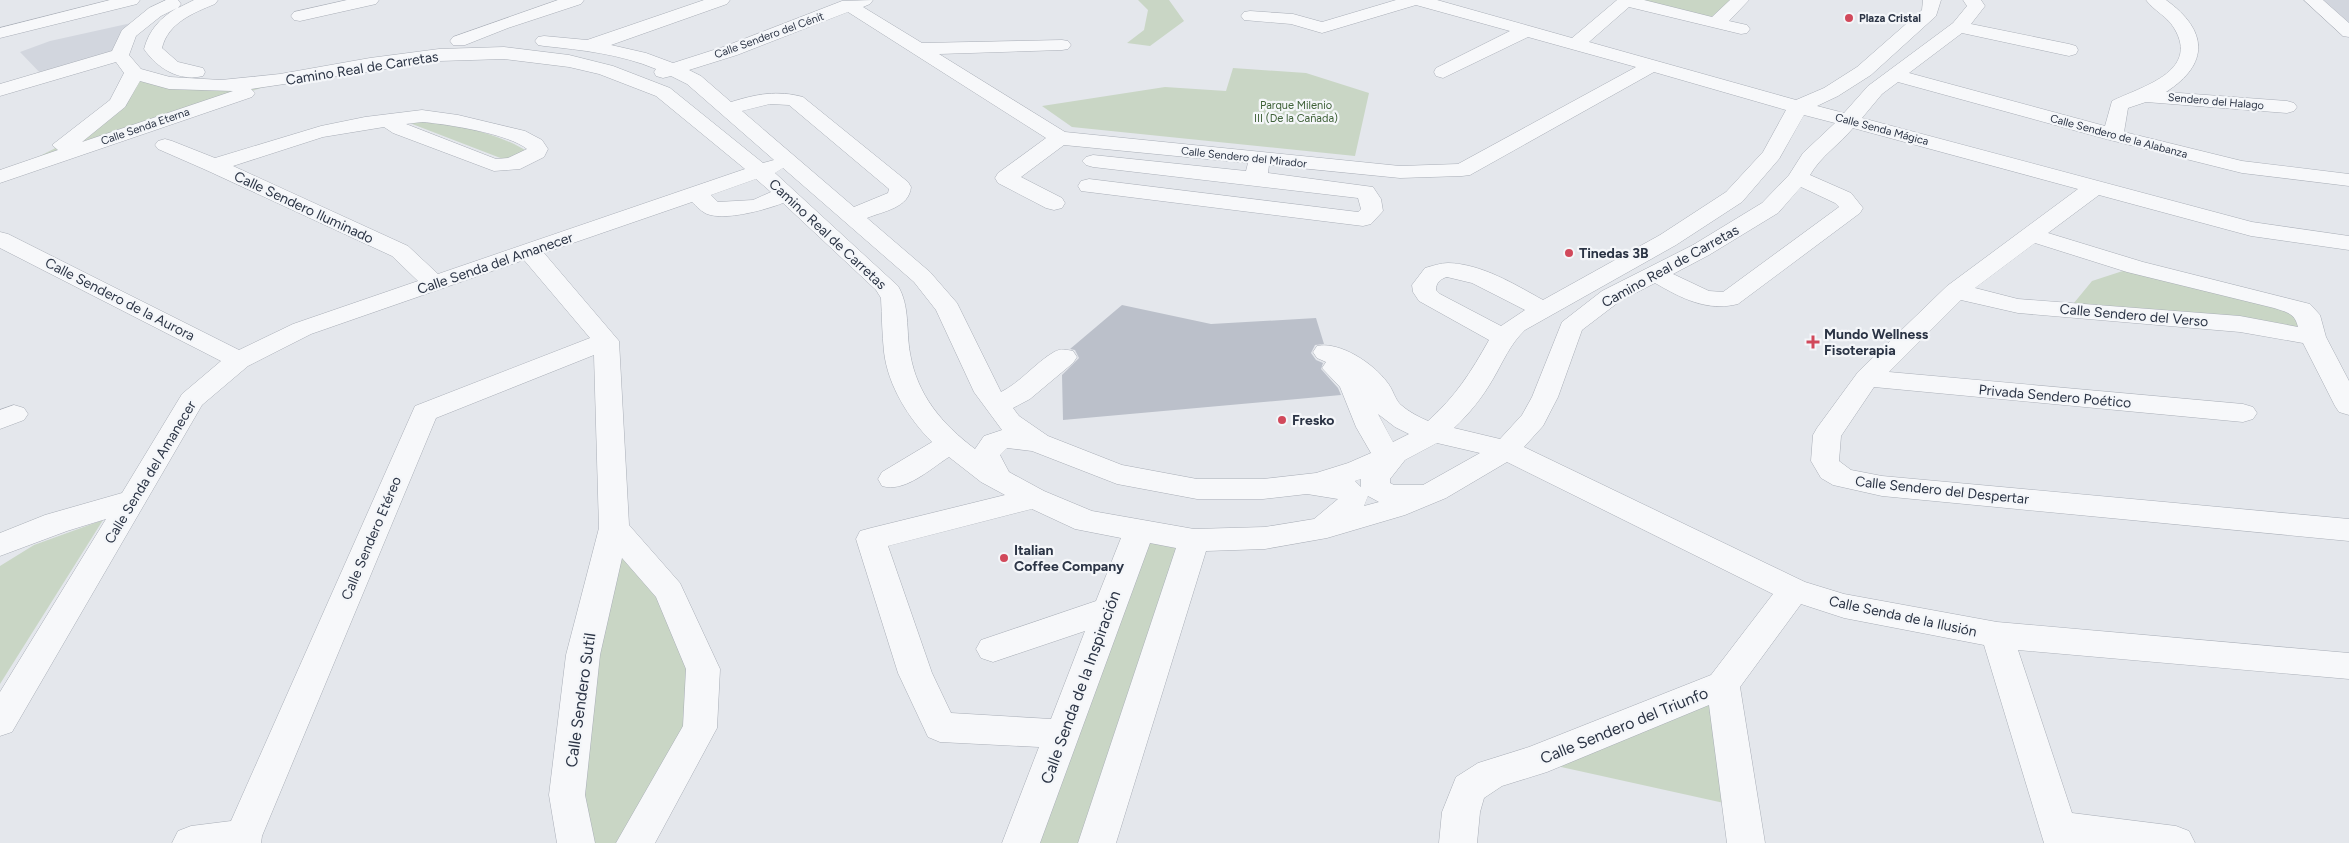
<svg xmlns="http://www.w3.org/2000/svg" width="2349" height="843" font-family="Figtree,sans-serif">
	<rect width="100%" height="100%" fill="#e4e7ec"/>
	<path fill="#d2d6de" d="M 2320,0 L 2349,0 L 2349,25 Z
		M 145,20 L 120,55 L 44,77 L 20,52 L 50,41 Z"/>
	<path fill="#c9d6c5" d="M 1138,0 L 1169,0 L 1184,21 L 1150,46 L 1127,43 L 1144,30 L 1148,10 Z
		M 1627,0 L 1740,0 L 1716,23 Z
		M 1233,68 L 1306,73 L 1369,93 L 1355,156 L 1072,127 L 1042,106 L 1165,87 L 1226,91 Z
		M 134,73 L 169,83 L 289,79 L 162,120 L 1,176 L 73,139 L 118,103 Z
		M 419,120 C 457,125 497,132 530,153 L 512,159 L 503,159 L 407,122 Z
		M 2135,267 L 2282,303 L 2313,337 L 2069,309 L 2092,281 Z
		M 103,520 L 0,684 L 0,566 L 34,545 Z
		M 614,528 L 669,591 L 700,728 L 635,843 L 576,843 Z
		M 1139,531 L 1194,540 L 1097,843 L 1021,843 Z
		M 1723,685 L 1742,807 L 1534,761 Z"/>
	<path fill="#bbc0ca" d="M 1122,305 L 1211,324 L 1316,318 L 1324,344 L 1315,345 L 1311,353 L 1316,360 L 1323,363 L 1321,369 L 1338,388 L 1341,395 L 1063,420 L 1062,375 L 1079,358 L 1075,350 L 1070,349 Z"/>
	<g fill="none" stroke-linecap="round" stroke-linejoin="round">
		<defs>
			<path id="minor" d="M 110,0 L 140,0 L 137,4 L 0,38 L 0,28 Z
				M 166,0 L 178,0 L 181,4 L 178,8 L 194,0 L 218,0 L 215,4 C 193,13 168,23 162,48 L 178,62 L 203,68 L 205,72 L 203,76 C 179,82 157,68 144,49 C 149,30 160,18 177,8 L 161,16 L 136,36 L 129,55 L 141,69 L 170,77 L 221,80 L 280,74 L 370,58 L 439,49 L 504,47 L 569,55 L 613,66 L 670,88 L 763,163 L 774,160 L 687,84 L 671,76 L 663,78 L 656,76 L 654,72 L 656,69 C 620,54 582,50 544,46 L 538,45 L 535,41 L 538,37 L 544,36 L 587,40 L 704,0 L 730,0 L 727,4 L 611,45 L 646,53 L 673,63 L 723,47 L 842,1 L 873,0 L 870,4 L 863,7 L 922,43 L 1062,40 L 1068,41 L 1071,45 L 1068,49 L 1062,50 L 939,54 L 1065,132 L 1400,166 L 1458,164 L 1636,67 L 1528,37 L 1443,78 L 1436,76 L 1434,72 L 1436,68 L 1510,31 L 1416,5 L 1322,33 L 1291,24 L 1244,20 L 1241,16 L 1244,12 L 1250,11 L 1293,14 L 1322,22 L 1396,0 L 1437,0 L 1572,38 L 1617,0 L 1644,0 L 1712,17 L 1730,0 L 1749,0 L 1729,21 L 1747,25 L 1750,29 L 1747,33 L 1741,34 L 1629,7 L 1589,42 L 1796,100 L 1824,88 L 1857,67 L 1922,10 L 1923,0 L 1941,0 L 1936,16 L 1871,75 L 1838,96 L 1817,106 L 1844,113 L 1868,86 L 1953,23 L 1967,6 L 1963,0 L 1981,0 L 1985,6 L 1971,24 L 2069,44 L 2076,46 L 2078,50 L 2076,54 L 2069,56 L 1962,33 L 1909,73 L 2105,126 L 2112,101 C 2140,87 2201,72 2174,28 C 2167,16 2154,11 2146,0 L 2166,0 C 2208,30 2210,64 2166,92 L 2287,101 L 2294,103 L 2297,107 L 2294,111 L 2287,113 L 2146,102 L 2128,108 L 2124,132 L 2242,161 L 2349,174 L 2349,186 L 2242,173 L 2106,139 L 1898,82 L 1882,94 L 1862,118 L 2252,222 L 2349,236 L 2349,250 L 2251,236 L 2099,195 L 2048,233 L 2143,262 L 2310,304 L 2320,315 L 2326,337 L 2349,381 L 2349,415 L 2339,412 L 2335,406 L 2303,343 L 2240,332 L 2018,313 L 1961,300 L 1889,372 L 2243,404 L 2253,407 L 2257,413 L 2253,419 L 2243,422 L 1874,387 L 1841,436 L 1839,461 L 1851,470 L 1882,476 L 2349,519 L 2349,541 L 1882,496 L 1833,485 L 1821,478 L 1811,461 L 1813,435 L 1817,428 L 1858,372 L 1947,286 L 2078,189 L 1853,128 C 1839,145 1821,156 1810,175 L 1851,193 L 1863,208 L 1860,213 L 1738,304 C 1707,312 1681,298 1655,283 L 1620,301 L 1582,330 L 1558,397 L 1543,426 L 1524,447 L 1805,582 L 1844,594 L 1997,622 L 2349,653 L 2349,679 L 2018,650 L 2072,813 L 2176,826 L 2189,831 L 2195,843 L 2044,843 L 1984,645 L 1844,618 L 1801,604 L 1740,687 L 1765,843 L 1727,843 L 1709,705 L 1547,772 L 1502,786 L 1484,798 L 1480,812 L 1477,843 L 1439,843 L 1442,812 L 1456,777 L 1478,763 L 1529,747 L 1711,675 L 1773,594 L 1507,462 L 1446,498 L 1405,515 L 1327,538 L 1265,549 L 1206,551 L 1116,843 L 1078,843 L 1176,548 L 1150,543 L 1040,843 L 1002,843 L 1039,747 L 940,742 L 928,737 L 898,673 L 856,539 L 860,531 L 871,528 L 1005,495 L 981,482 L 949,457 C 930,469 905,493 882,486 L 878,479 L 882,472 L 932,442 C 909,419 888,386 884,352 C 882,334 882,316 881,298 L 876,290 L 783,203 C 765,210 725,221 707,214 C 702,212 696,206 692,202 L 544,253 L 619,341 L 629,525 L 680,583 L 720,669 L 717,728 L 655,843 L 616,843 L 683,726 L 686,669 L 656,597 L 622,558 L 600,655 L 585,795 L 595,843 L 557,843 L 549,795 L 566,655 L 599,528 L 594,355 L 436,418 L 262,836 L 261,843 L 172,843 L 178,831 L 191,826 L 231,821 L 415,406 L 590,338 L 524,260 L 311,334 L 248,366 L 202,405 L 12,732 L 0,736 L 0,692 L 106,519 L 67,531 L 0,556 L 0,533 L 45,515 L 122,493 L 182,394 L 221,361 L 0,248 L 0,232 L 8,234 L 239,350 L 293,324 L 418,281 L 392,256 L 206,170 L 158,149 L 155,145 L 158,141 L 165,139 L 172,141 L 215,158 L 321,126 L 365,117 L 422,110 L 458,115 L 525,131 L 542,140 L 548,149 L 544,157 L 520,169 L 494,171 L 393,133 L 384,127 L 323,137 L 233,166 L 408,246 L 438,274 L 745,169 L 656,96 L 599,74 L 569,67 L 504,59 L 439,61 L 251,89 L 255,93 L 252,97 L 0,183 L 0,170 L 58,150 L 52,145 L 110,100 L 124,73 L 116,62 L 0,96 L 0,84 L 112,51 L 122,30 L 149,8 ZM 848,12 L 1046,138 L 998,173 L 995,178 L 998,183 L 1046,208 L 1054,210 L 1062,208 L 1065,203 L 1062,198 L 1021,177 L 1064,145 L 1248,163 L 1246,171 L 1093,155 L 1086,157 L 1082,161 L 1086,165 L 1093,167 L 1358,198 L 1361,209 L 1358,212 L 1089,179 L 1081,181 L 1078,186 L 1081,191 L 1363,226 L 1371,224 L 1383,211 L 1381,199 L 1373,187 L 1268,173 L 1269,165 L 1400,178 L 1462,176 L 1470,175 L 1654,72 L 1786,110 L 1763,152 L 1726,192 L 1660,235 L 1543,300 C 1514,284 1482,264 1448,263 C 1441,263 1432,266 1425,268 L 1412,285 L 1413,292 L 1419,301 L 1489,340 C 1471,372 1456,396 1428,421 C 1419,417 1409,412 1401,405 C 1395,400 1393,389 1387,382 C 1374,364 1340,341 1317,346 L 1313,352 L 1317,358 L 1326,362 L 1322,368 L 1340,387 L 1356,427 L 1371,453 L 1348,463 L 1316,473 L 1263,479 L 1197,479 L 1122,465 L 1048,436 L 1019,416 L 1013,408 L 1030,399 L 1073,363 L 1077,357 L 1073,351 C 1067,350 1061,348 1054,352 C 1035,363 1021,382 1001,392 L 957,303 L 930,272 L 867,218 C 884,211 909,208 911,187 L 908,182 L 803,97 C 777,90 757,94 731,102 L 701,76 L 689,70 L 737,55 ZM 140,81 L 169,89 L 233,91 L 82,142 L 125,107 ZM 770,104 L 789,105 L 889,189 L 888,193 L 854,207 L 742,111 ZM 1804,115 L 1835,123 L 1803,153 L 1789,175 L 1762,203 L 1693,245 L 1602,291 L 1562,322 L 1532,397 L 1522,415 L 1500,439 L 1454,428 C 1469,414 1482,398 1493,379 C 1503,362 1510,344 1525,330 L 1676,245 L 1742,202 L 1779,159 ZM 422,122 C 447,124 509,134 527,149 L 508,158 L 496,159 L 406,124 ZM 783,168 L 914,282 L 936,310 L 974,392 L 1002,430 L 984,436 L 975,449 C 942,424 917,395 910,353 C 906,330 910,306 898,286 L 775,173 ZM 756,179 L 771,192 L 753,200 L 718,202 L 711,195 ZM 1801,187 L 1835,203 L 1839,207 L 1723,292 L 1709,291 L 1673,274 L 1709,255 L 1778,213 ZM 2035,243 L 2127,272 L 2274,308 C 2286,312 2295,313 2298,327 L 2240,316 L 2018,299 L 1975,288 ZM 1447,277 L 1472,283 L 1525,310 L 1501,326 L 1440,294 L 1436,290 C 1436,283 1440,279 1447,277 ZM 1378,414 L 1395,427 L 1409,434 L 1393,442 ZM 1437,443 L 1480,453 L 1423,485 L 1394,485 L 1390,483 L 1390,479 L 1405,460 ZM 1007,448 L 1032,451 L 1117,484 L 1197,499 L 1263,499 L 1307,494 L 1338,499 L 1314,519 L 1265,527 L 1194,529 L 1092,511 L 1044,491 L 1009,472 L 1000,455 ZM 1361,479 L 1361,487 L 1355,481 ZM 1368,496 L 1379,502 L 1364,506 ZM 1032,509 L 1075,529 L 1121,538 L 1096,601 L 981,640 L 976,649 L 981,658 L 993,662 L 1085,631 L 1051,719 L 951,713 L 932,673 L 888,546 Z
				M 347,0 L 379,0 L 376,4 L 300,21 L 294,20 L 291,16 L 294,12 Z
				M 558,0 L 584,0 L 581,4 L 508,28 L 465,45 L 453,45 L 450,41 L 453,37 Z
				M 2304,0 L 2323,0 L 2349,23 L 2349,37 L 2343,36 Z
				M 14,405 L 24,408 L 28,414 L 24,420 L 0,429 L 0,410 Z"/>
		</defs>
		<use href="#minor" stroke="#a9aeb7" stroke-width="1"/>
		<use href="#minor" fill="#f7f8fa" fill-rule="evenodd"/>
	</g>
	<g fill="#d1495b" stroke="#f4f6f9" stroke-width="2">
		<circle cx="1849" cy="18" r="5"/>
		<circle cx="1569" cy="253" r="5"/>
		<path d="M1810.5 334.5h5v5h5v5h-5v5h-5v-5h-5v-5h5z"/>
		<circle cx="1282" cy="420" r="5"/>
		<circle cx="1004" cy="558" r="5"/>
	</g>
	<g text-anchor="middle" stroke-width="4.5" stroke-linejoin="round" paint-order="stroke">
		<g font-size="11" font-weight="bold" fill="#2b3445" stroke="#f4f6f9" text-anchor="start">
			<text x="1859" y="22">Plaza Cristal</text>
		</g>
		<g font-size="11" fill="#2b3445" stroke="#f4f6f9">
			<text transform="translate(769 35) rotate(-20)" y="4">Calle Sendero del Cénit</text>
			<text transform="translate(2216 101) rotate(5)" y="4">Sendero del Halago</text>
			<text transform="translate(145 126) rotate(-19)" y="4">Calle Senda Eterna</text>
			<text transform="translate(1882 129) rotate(15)" y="4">Calle Senda Mágica</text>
			<text transform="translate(2119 136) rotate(15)" y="4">Calle Sendero de la Alabanza</text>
			<text transform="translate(1244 157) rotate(6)" y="4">Calle Sendero del Mirador</text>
		</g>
		<g font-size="11" fill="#3f6138" stroke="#f4f6f9">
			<text x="1296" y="109">Parque Milenio<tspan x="1296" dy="13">III (De la Cañada)</tspan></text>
		</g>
		<g font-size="14" fill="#2b3445" stroke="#f4f6f9">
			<text transform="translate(362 68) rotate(-9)" y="5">Camino Real de Carretas</text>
			<text transform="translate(304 207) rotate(25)" y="5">Calle Sendero Iluminado</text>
			<text transform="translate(828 234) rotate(43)" y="5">Camino Real de Carretas</text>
			<text transform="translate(495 263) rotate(-19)" y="5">Calle Senda del Amanecer</text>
			<text transform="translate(1670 266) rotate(-29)" y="5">Camino Real de Carretas</text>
			<text transform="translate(120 299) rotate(27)" y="5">Calle Sendero de la Aurora</text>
			<text transform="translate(2134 315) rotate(5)" y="5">Calle Sendero del Verso</text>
			<text transform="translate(2055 396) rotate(5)" y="5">Privada Sendero Poético</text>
			<text transform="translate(150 472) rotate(-59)" y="5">Calle Senda del Amanecer</text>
			<text transform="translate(1942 490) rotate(6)" y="5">Calle Sendero del Despertar</text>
			<text transform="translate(371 538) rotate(-67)" y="5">Calle Sendero Etéreo</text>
			<text transform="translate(1903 616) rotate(12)" y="5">Calle Senda de la Ilusión</text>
		</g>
		<g font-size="14" font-weight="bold" fill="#2b3445" stroke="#f4f6f9" text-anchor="start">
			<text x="1579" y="258">Tinedas 3B</text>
			<text x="1824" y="339">Mundo Wellness<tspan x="1824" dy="16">Fisoterapia</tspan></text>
			<text x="1292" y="425">Fresko</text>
			<text x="1014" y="555">Italian<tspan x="1014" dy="16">Coffee Company</tspan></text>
		</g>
		<g font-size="16" fill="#2b3445" stroke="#f4f6f9">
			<text transform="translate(1080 687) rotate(-70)" y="6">Calle Senda de la Inspiración</text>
			<text transform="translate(580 700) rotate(-82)" y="6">Calle Sendero Sutil</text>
			<text transform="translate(1624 725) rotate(-22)" y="6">Calle Sendero del Triunfo</text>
		</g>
	</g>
</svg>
